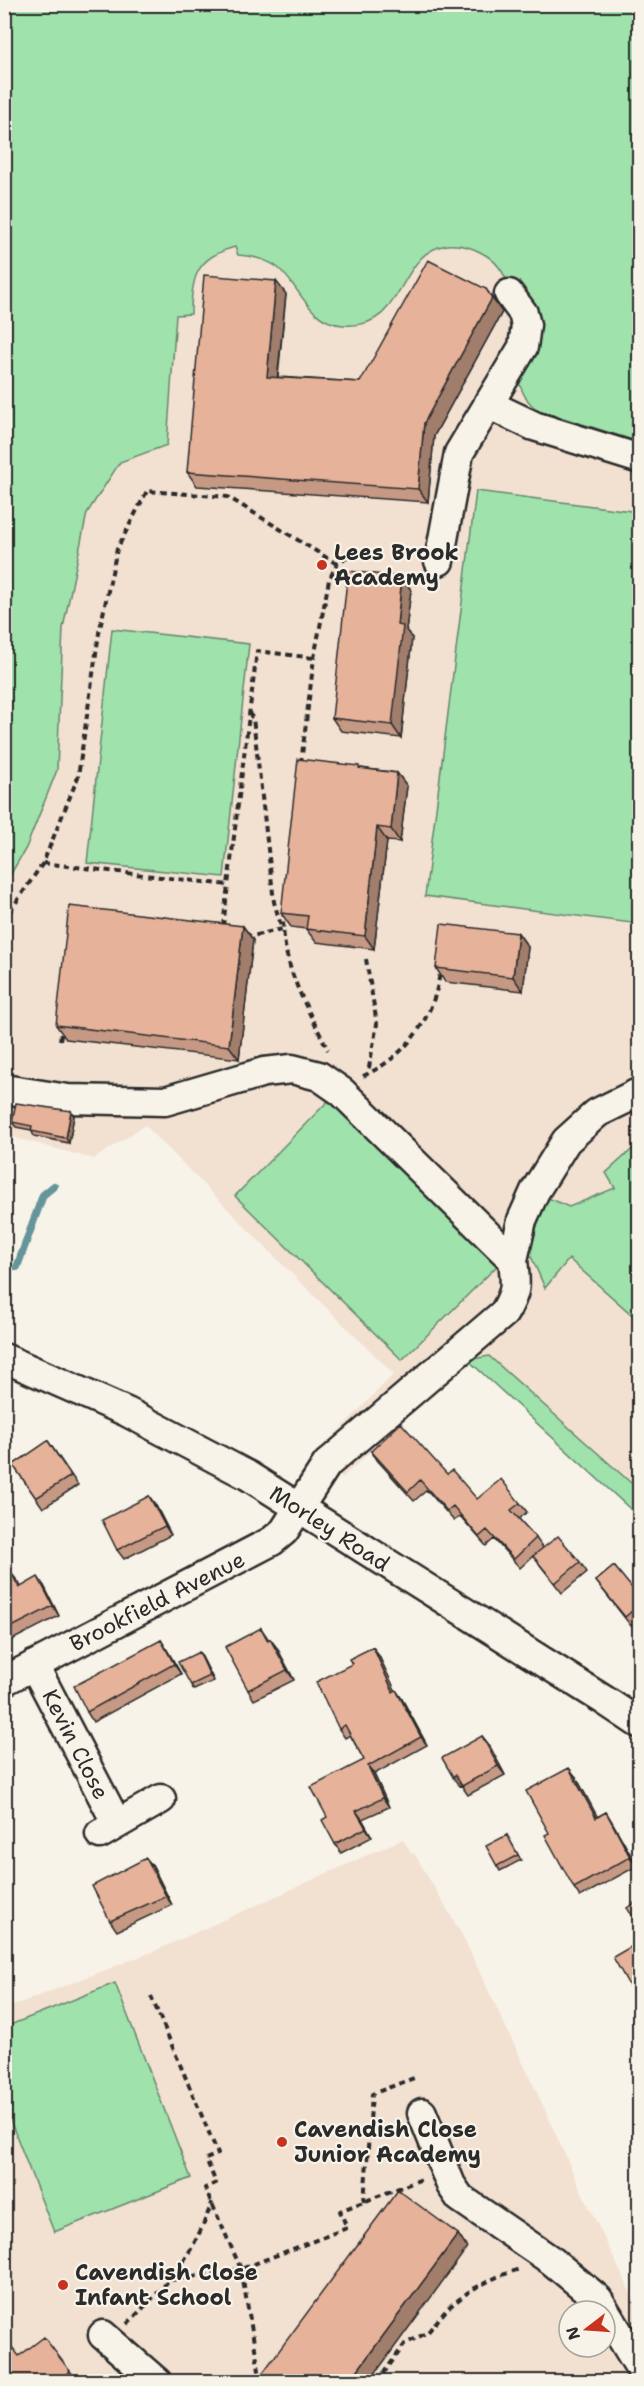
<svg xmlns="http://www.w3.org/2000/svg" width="644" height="2386" font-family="'Shantell Sans',sans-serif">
	<rect width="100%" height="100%" fill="#f7f3e8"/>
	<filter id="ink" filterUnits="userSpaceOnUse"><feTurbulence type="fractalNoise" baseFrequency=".0167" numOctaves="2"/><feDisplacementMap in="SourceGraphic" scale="12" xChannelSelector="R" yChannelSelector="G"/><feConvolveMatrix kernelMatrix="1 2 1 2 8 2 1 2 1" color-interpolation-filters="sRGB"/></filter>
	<g filter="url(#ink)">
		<path fill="#f2e0d1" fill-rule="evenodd" d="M 4,5 L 639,5 L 639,1517 L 469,1360 L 342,1478 L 316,1454 L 394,1374 L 282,1264 L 145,1125 L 94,1159 L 5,1135 Z
			M 403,1839 L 411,1854 L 414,1853 L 462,1935 L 540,2099 L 578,2184 L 639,2310 L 639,2381 L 5,2382 L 5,2009 L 157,1950 ZM 569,2311 L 605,2311 L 605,2347 L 569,2347 Z"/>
		<path fill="#9fe2ac" stroke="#65866c" stroke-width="1.5" d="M 5,5 L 639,5 L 639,442 L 538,410 C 492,380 539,282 482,253 C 471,247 459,244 447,245 C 396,252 407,331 343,325 C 307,322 300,285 277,267 C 266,259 251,256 238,255 L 235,247 C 196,257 191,278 191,314 L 176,315 L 167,445 L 120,462 L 87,513 L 63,628 L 57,770 L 26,848 L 5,884 Z
			M 476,491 L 639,512 L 639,924 L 425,896 Z
			M 112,629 L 249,644 L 224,877 L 87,863 Z
			M 331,1098 L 497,1266 L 402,1360 L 235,1196 Z
			M 639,1143 L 639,1321 L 569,1259 L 545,1288 L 530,1254 L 544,1196 L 569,1207 L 615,1188 L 606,1173 Z
			M 489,1356 L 639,1490 L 639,1517 L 468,1360 Z
			M 115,1983 L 191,2178 L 54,2232 L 5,2107 L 5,2027 Z"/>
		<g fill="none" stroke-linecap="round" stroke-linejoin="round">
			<path stroke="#65959b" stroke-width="8" d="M 17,1267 L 43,1195 L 54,1186"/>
			<defs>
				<path id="minor" d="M 488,404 L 534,426 L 640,459
					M 439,561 L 459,453 L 523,347 L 526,325 L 523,313 L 509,294
					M 4,1089 L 68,1099 L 165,1101 L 264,1072 L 292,1069 L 319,1076 L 342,1092 L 513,1260 C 516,1286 517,1291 504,1313 L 327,1464 L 284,1531 L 272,1541 L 4,1681
					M 513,1260 L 522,1220 L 535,1191 L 566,1141 L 597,1113 L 640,1092
					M 4,1358 L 127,1412 L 247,1475 L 604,1700 L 640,1724
					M 34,1665 L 117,1824
					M 100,1834 L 161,1799
					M 422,2113 L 451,2185 L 460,2198 L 552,2261 L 598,2299 L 640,2368
					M 103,2335 L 157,2382"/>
			</defs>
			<use href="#minor" stroke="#2b2b2b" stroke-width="33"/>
			<path stroke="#2b2b2b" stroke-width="4" stroke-dasharray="6 4.5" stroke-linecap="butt" d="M 301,763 L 314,658 L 329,580 L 337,564 L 355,551
				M 43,863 L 228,885 L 257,651 L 314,658
				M 284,911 C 278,961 307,1007 328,1050
				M 4,920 L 43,863 L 78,777 L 99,633 L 117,549 L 147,491 L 228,497 L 337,564
				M 223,926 L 228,885
				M 245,935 L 253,936 L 282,929 L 274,902 L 253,718 L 249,714
				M 366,959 L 377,1024 L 368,1073
				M 60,1040 L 62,1029
				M 363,1076 C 406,1057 435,1017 440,971
				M 151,1996 L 218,2154 L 206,2159 L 216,2183 L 205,2188 L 241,2269 L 261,2382
				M 364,2202 L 372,2094 L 414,2078
				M 171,2280 L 241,2269 L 347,2228 L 340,2211 L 422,2179
				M 127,2324 C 170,2281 191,2261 212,2202
				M 377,2382 L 405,2344 L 428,2332 L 448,2308 L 471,2290 L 497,2277 L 519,2269"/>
			<use href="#minor" stroke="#f7f3e8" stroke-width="28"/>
		</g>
		<path fill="#c69984" stroke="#2b2b2b" stroke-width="1.5" d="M 486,289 L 502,312 L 434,436 L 428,502 L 197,486 L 187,472 L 286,294 L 278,377 L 360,382 Z
			M 402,577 L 411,590 L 406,630 L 412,638 L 401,738 L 341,731 L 332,718 Z
			M 361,768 L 397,773 L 407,786 L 400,842 L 387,841 L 374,949 L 316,942 L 306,929 L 291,927 L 281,913 Z
			M 243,926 L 253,940 L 239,1059 L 66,1039 L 56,1025 Z
			M 518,933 L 528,947 L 523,991 L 445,982 L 436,968 Z
			M 71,1111 L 74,1116 L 69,1143 L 34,1136 L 31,1130 L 16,1127 L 12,1122 Z
			M 48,1441 L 78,1485 L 43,1508 L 13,1465 Z
			M 371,1451 L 447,1474 L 477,1499 L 520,1503 L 527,1512 L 519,1519 L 536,1538 L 543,1548 L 580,1562 L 587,1572 L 562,1593 L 533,1556 L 520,1568 L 494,1539 L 486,1546 L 460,1516 L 454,1521 L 427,1490 L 414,1501 L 377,1460 Z
			M 149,1496 L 156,1506 L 171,1535 L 124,1559 L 117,1550 Z
			M 614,1566 L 639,1599 L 639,1620 L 631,1626 L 596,1581 Z
			M 4,1578 L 19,1583 L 21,1587 L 44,1586 L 59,1616 L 4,1644 Z
			M 261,1628 L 269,1640 L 270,1639 L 277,1648 L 294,1680 L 254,1700 L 248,1690 Z
			M 161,1640 L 167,1650 L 181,1674 L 93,1722 L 87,1712 Z
			M 379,1656 L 395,1691 L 402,1699 L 427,1745 L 374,1774 L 389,1807 L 362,1819 L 372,1837 L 341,1853 L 335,1844 L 327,1817 L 364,1760 L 350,1735 L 345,1738 L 339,1729 Z
			M 202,1657 L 214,1681 L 194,1690 L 191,1685 Z
			M 482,1736 L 489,1745 L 505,1775 L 468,1795 L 461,1785 L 459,1786 L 453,1777 Z
			M 576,1777 L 597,1817 L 606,1812 L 612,1822 L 637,1866 L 580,1897 L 574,1888 L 549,1833 Z
			M 507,1835 L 521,1860 L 500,1871 L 497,1866 Z
			M 146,1858 L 153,1867 L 172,1905 L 117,1931 L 110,1921 Z
			M 19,2356 L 70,2371 L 78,2382 L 4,2382 Z"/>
		<path fill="#a17d6c" stroke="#2b2b2b" stroke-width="1.5" d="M 276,281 L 286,294 L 276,390 L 267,377 Z
			M 492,298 L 502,312 L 434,436 L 428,502 L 418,489 L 424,423 Z
			M 402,577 L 411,590 L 406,630 L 412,638 L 401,738 L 392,725 L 397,625 Z
			M 397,773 L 407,786 L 400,842 L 391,829 Z
			M 377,827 L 387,841 L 374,949 L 365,936 Z
			M 243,926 L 253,940 L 239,1059 L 229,1046 Z
			M 518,933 L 528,947 L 523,991 L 513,977 Z
			M 71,1111 L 74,1116 L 69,1143 L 66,1138 Z
			M 6,1443 L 13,1452 L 4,1461 L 4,1444 Z
			M 149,1496 L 156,1506 L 171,1535 L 165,1526 Z
			M 12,1574 L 19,1583 L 25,1597 L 19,1588 Z
			M 38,1577 L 44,1586 L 59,1616 L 53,1606 Z
			M 270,1639 L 277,1648 L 294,1680 L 287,1670 Z
			M 161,1640 L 167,1650 L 181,1674 L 174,1664 Z
			M 373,1647 L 379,1656 L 400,1700 L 393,1692 Z
			M 199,1652 L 202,1657 L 214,1681 L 210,1676 Z
			M 396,1690 L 402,1699 L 427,1745 L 421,1737 Z
			M 482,1736 L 489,1745 L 505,1775 L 498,1766 Z
			M 368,1766 L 374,1774 L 389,1807 L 383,1798 Z
			M 569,1768 L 576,1777 L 603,1827 L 596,1818 Z
			M 356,1811 L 362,1819 L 372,1837 L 366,1828 Z
			M 606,1812 L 612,1822 L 637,1866 L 630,1857 Z
			M 146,1858 L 153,1867 L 172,1905 L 166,1896 Z
			M 458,2234 L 467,2248 L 369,2382 L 349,2382 Z"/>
		<path fill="#e6b29a" stroke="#2b2b2b" stroke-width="1.5" d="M 428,260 L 486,289 L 492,298 L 424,423 L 418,489 L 187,472 L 204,275 L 276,281 L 267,377 L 360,382 Z
			M 348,571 L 402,577 L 397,625 L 403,626 L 392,725 L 332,718 Z
			M 298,759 L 359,766 L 359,768 L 397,773 L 391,829 L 377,827 L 365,936 L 306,929 L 308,916 L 281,913 Z
			M 69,906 L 243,926 L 229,1046 L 56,1025 Z
			M 441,924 L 518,933 L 513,977 L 436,968 Z
			M 16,1103 L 71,1111 L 66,1138 L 31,1131 L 32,1126 L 12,1122 Z
			M 401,1423 L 447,1474 L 452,1470 L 477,1499 L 501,1479 L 520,1503 L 511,1510 L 536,1538 L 514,1559 L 487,1530 L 479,1537 L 453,1506 L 447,1511 L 420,1480 L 408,1492 L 371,1451 Z
			M 48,1441 L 71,1476 L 36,1498 L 13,1465 Z
			M 149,1496 L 165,1526 L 117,1550 L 102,1520 Z
			M 558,1536 L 580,1562 L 555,1583 L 533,1556 Z
			M 614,1566 L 637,1594 L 634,1597 L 639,1604 L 639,1605 L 625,1617 L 596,1581 Z
			M 12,1574 L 19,1588 L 38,1577 L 53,1606 L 4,1631 L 4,1578 Z
			M 261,1628 L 268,1641 L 270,1639 L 287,1670 L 248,1690 L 225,1647 Z
			M 161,1640 L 174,1664 L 87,1712 L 74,1686 Z
			M 373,1647 L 393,1692 L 396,1690 L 421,1737 L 368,1766 L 383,1798 L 356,1811 L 366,1828 L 335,1844 L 322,1820 L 327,1817 L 311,1787 L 364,1760 L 345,1725 L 339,1729 L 316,1682 L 352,1664 L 349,1659 Z
			M 199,1652 L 210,1676 L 191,1685 L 178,1662 Z
			M 482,1736 L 498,1766 L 462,1786 L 455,1775 L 453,1777 L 442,1758 Z
			M 569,1768 L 596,1818 L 606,1812 L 630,1857 L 574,1888 L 545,1835 L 549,1833 L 526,1791 Z
			M 507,1835 L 518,1855 L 497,1866 L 486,1846 Z
			M 146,1858 L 166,1896 L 110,1921 L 92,1886 Z
			M 639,1900 L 639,1927 L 627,1908 Z
			M 639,1942 L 639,2003 L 613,1957 Z
			M 398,2190 L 458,2234 L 349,2382 L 270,2382 L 261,2375 Z
			M 4,2337 L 19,2356 L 44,2337 L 70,2371 L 56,2382 L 4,2382 Z"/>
	</g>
	<g fill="#c8321e" stroke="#f7f3e8" stroke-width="2">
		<circle cx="322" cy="565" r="6"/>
		<circle cx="282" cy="2142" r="6"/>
		<circle cx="63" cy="2285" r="6"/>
	</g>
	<g text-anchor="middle" stroke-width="4.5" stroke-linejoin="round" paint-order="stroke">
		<g font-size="22" font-weight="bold" fill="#2b2b2b" stroke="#f7f3e8" text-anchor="start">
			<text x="334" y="560">Lees Brook<tspan x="334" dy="25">Academy</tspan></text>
			<text x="294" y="2137">Cavendish Close<tspan x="294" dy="25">Junior Academy</tspan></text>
			<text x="75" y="2280">Cavendish Close<tspan x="75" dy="25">Infant School</tspan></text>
		</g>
		<g font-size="22" fill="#2b2b2b" stroke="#f7f3e8">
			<text transform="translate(330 1528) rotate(33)" y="8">Morley Road</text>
			<text transform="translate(157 1601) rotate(-27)" y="8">Brookfield Avenue</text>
			<text transform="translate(76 1744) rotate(63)" y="8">Kevin Close</text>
		</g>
	</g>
	<rect width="644" height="2386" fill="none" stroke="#f7f3e8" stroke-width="24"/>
	<rect x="12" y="12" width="620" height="2362" fill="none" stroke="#2b2b2b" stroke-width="2" filter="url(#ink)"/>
	<g transform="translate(587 2329) rotate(253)"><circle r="28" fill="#f7f3e8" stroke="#a5a39c" stroke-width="1.5"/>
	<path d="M0-4.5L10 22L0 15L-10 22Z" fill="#c8321e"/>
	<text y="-9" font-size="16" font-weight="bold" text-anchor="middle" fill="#2b2b2b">N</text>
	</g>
</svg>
